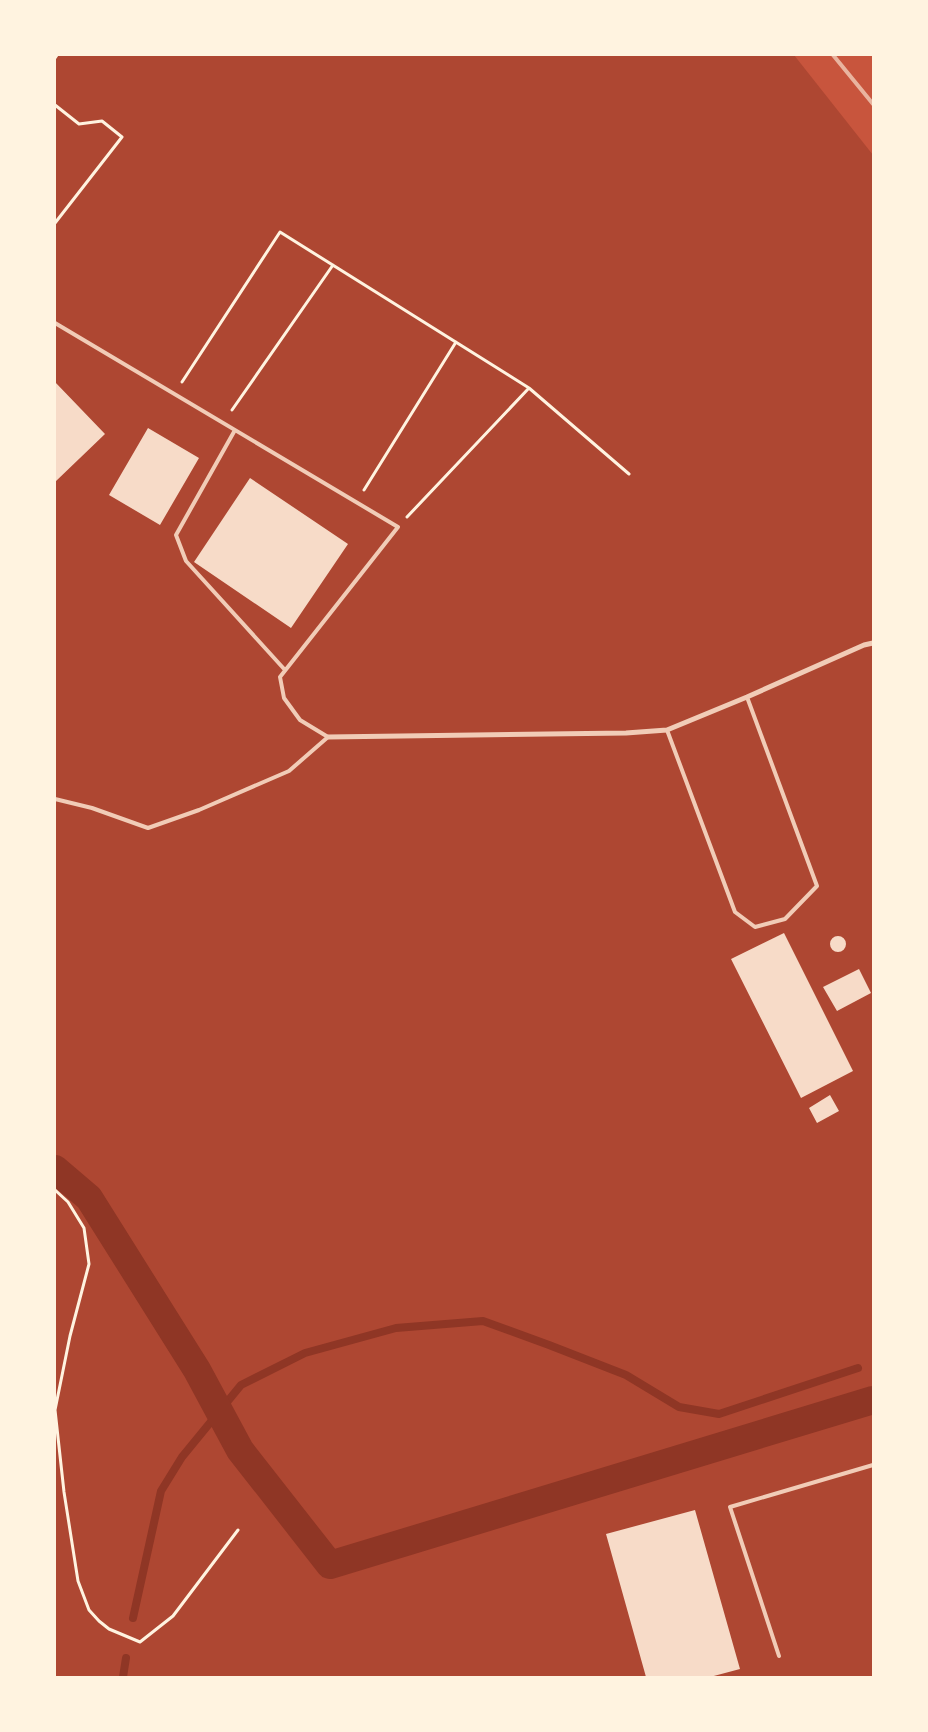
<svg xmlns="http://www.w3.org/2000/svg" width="928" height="1732" font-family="Commissioner,sans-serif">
	<rect width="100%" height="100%" fill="#c8553d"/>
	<path fill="#ae4732" d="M 55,55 L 794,55 L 873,155 L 873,1677 L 55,1677 Z"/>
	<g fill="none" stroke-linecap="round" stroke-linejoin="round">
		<path stroke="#8f3625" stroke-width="8" d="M 133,1618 L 161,1491 L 182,1457 L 241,1385 L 305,1353 L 396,1328 L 483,1321 L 549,1345 L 626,1375 L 679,1407 L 719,1414 L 858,1368
			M 123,1677 L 126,1658"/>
		<path stroke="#8f3625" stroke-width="28" d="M 55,1169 L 89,1198 L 197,1370 L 240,1450 L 330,1565 L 873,1400"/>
	</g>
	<path fill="#f7dbc8" d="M 55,382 L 105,434 L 55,482 Z
		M 148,428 L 199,458 L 160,525 L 109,495 Z
		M 250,478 L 348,544 L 291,628 L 194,562 Z
		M 784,933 L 853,1071 L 801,1098 L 731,959 Z
		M830 944a8 8 0 1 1 16 0a8 8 0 1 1-16 0Z
		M 859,969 L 871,993 L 837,1011 L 823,987 Z
		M 830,1095 L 839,1111 L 817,1123 L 809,1108 Z
		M 695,1510 L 740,1669 L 710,1677 L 646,1677 L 606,1534 Z"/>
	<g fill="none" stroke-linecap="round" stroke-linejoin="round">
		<path stroke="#fff3e0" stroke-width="3" d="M 55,58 L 57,55
			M 55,105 L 79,124 L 102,121 L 122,137 L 55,223
			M 182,382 L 280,232 L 529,388 L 629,474
			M 232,410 L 333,265
			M 364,490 L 456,342
			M 407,517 L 529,388
			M 55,1190 L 68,1202 L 84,1228 L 89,1264 L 70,1336 L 55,1410 L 64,1492 L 78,1581 L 89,1610 L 99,1621 L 109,1629 L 140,1642 L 173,1616 L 238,1530"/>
		<path stroke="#f1ccb7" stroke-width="4" d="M 55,323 L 398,527 L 280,677 L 284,698 L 300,720 L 328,737 L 289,771 L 199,810 L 148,828 L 92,808 L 55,799
			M 235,430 L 176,535 L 186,561 L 285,670
			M 667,730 L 735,912 L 755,927 L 785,919 L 817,886 L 747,697
			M 779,1656 L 730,1507 L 873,1465"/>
		<path stroke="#f1ccb7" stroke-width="5" d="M 328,737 L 626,733 L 667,730 L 747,697 L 864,645 L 873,643"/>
		<path stroke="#e9b49f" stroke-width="4" d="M 833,55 L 873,104"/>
	</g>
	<rect width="928" height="1732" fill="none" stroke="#fff3e0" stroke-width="112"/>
</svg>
